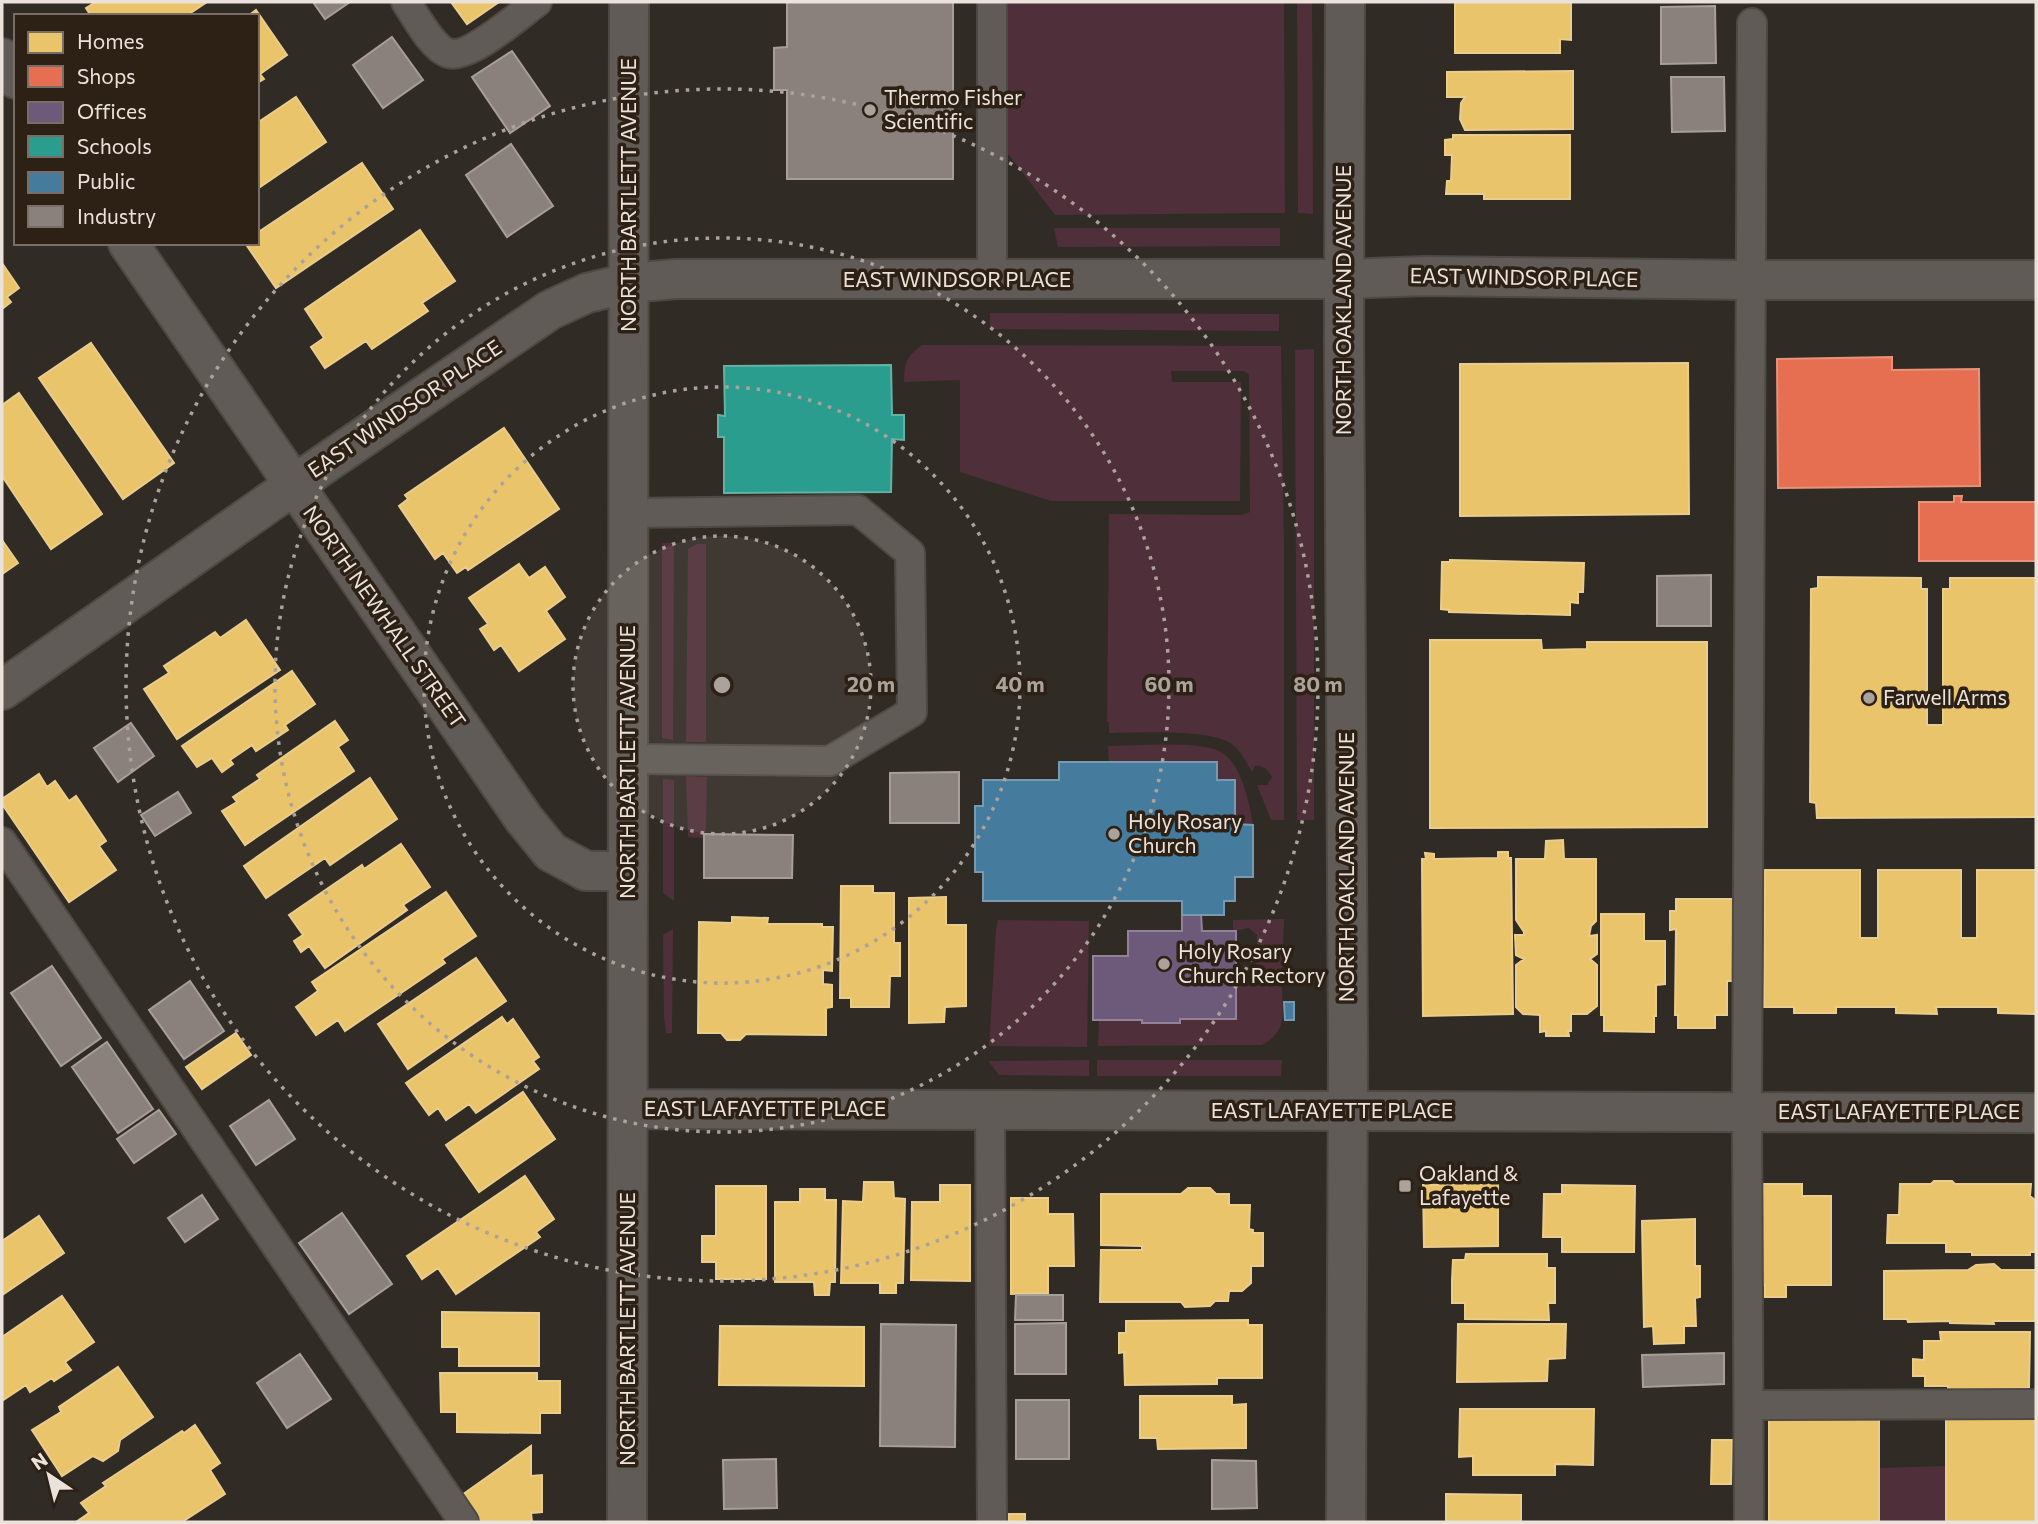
<svg xmlns="http://www.w3.org/2000/svg" width="2038" height="1524" font-family="Commissioner,sans-serif">
	<rect width="100%" height="100%" fill="#312b25"/>
	<path fill="#4f2f39" d="M 1006,2 L 1284,2 L 1285,213 L 1055,215 L 1009,155 L 1007,155 Z
		M 1297,2 L 1312,2 L 1313,214 L 1298,213 Z
		M 1054,228 L 1280,228 L 1280,246 L 1058,247 Z
		M 990,313 L 1279,314 L 1279,331 L 990,329 Z
		M 922,345 L 1281,346 L 1284,547 L 1284,820 L 1271,820 L 1257,785 L 1267,785 L 1272,777 C 1268,770 1263,765 1255,766 L 1252,772 C 1246,763 1242,752 1233,745 C 1213,728 1137,733 1109,733 L 1109,722 L 1107,722 L 1109,514 L 1242,515 L 1250,512 L 1249,374 L 1243,371 L 1171,371 L 1172,382 L 1241,382 L 1240,501 L 1051,501 L 960,472 L 960,380 L 904,382 C 905,362 905,358 922,345 Z
		M 1314,349 L 1314,820 L 1297,820 L 1295,350 Z
		M 674,542 L 673,740 L 662,738 L 662,543 Z
		M 697,544 L 706,544 L 706,742 L 686,742 L 688,549 Z
		M 1108,746 C 1135,746 1200,740 1221,752 C 1241,763 1250,804 1253,825 L 1235,824 L 1235,780 L 1217,780 L 1217,762 L 1109,762 Z
		M 686,776 L 707,777 L 706,830 L 705,833 L 703,833 L 703,838 L 688,837 Z
		M 663,779 L 674,780 L 674,901 L 663,893 Z
		M 1284,919 L 1282,973 L 1256,971 L 1257,935 L 1249,928 L 1233,931 L 1233,920 Z
		M 998,920 L 1089,921 L 1087,1047 L 989,1046 L 996,929 Z
		M 673,929 L 672,1033 L 666,1033 L 664,1017 L 663,935 Z
		M 1236,985 L 1282,986 C 1282,1012 1289,1030 1262,1045 L 1098,1046 L 1099,1021 L 1142,1020 L 1143,1023 L 1179,1023 L 1180,1019 L 1235,1019 Z
		M 1089,1060 L 1089,1076 L 999,1075 L 988,1061 Z
		M 1097,1060 L 1282,1060 L 1281,1076 L 1097,1076 Z
		M 1946,1466 L 1946,1522 L 1879,1522 L 1879,1468 Z"/>
	<path fill="#e9c46a" stroke="#eacd8c" stroke-width="2" d="M 96,2 L 207,2 L 186,16 L 91,16 L 86,8 Z
		M 451,2 L 499,2 L 467,24 Z
		M 1455,2 L 1571,2 L 1571,40 L 1560,39 L 1560,53 L 1455,53 Z
		M 256,10 L 287,55 L 260,74 L 264,79 L 257,83 L 257,16 L 248,16 Z
		M 1573,71 L 1573,129 L 1465,130 L 1460,119 L 1461,103 L 1465,97 L 1447,97 L 1447,72 Z
		M 296,97 L 326,142 L 257,189 L 257,123 Z
		M 1453,135 L 1570,135 L 1570,199 L 1484,199 L 1484,194 L 1446,194 L 1447,181 L 1451,181 L 1452,155 L 1445,155 L 1445,140 L 1453,139 Z
		M 362,163 L 393,209 L 276,288 L 245,243 L 257,243 L 257,233 Z
		M 420,230 L 455,281 L 422,303 L 428,311 L 372,349 L 366,341 L 325,368 L 311,347 L 324,338 L 305,309 Z
		M 2,263 L 19,288 L 7,297 L 11,302 L 2,309 Z
		M 91,343 L 174,463 L 123,499 L 39,378 Z
		M 1688,363 L 1689,514 L 1460,516 L 1460,364 Z
		M 19,393 L 102,514 L 51,549 L 2,476 L 2,405 Z
		M 504,428 L 559,509 L 468,570 L 466,567 L 457,573 L 443,553 L 435,559 L 399,506 L 408,499 L 405,495 Z
		M 2,540 L 18,563 L 2,574 Z
		M 1450,560 L 1584,563 L 1583,592 L 1578,592 L 1578,603 L 1570,602 L 1570,615 L 1449,612 L 1449,610 L 1441,609 L 1442,562 L 1450,562 Z
		M 519,564 L 529,578 L 545,567 L 565,597 L 546,611 L 565,639 L 519,671 L 501,645 L 494,650 L 480,629 L 488,624 L 469,598 Z
		M 1818,577 L 1921,578 L 1921,589 L 1927,589 L 1927,725 L 1943,725 L 1943,589 L 1950,589 L 1950,578 L 2036,578 L 2036,817 L 1817,818 L 1816,803 L 1810,802 L 1811,589 L 1818,588 Z
		M 246,620 L 280,670 L 177,739 L 144,689 L 169,673 L 164,666 L 215,632 L 220,638 Z
		M 1430,640 L 1541,640 L 1542,650 L 1587,649 L 1587,642 L 1707,642 L 1707,827 L 1430,828 Z
		M 292,671 L 315,704 L 285,725 L 288,730 L 256,751 L 252,745 L 230,760 L 233,764 L 222,772 L 212,758 L 197,767 L 182,746 Z
		M 335,721 L 348,740 L 338,747 L 354,771 L 245,845 L 222,811 L 237,802 L 233,797 L 260,779 L 257,775 Z
		M 39,774 L 47,787 L 55,781 L 69,801 L 76,796 L 106,841 L 99,846 L 116,870 L 69,902 L 2,804 L 2,799 Z
		M 370,778 L 397,819 L 330,865 L 325,858 L 266,898 L 244,866 Z
		M 1563,840 L 1564,859 L 1596,859 L 1596,921 L 1591,926 L 1589,936 L 1597,935 L 1597,954 L 1590,959 L 1597,965 L 1597,1006 L 1587,1014 L 1571,1014 L 1571,1031 L 1568,1031 L 1569,1036 L 1546,1036 L 1546,1031 L 1540,1032 L 1540,1015 L 1523,1014 L 1516,1007 L 1516,965 L 1524,959 L 1516,955 L 1515,935 L 1524,935 L 1524,932 L 1516,920 L 1516,859 L 1545,859 L 1546,841 Z
		M 401,844 L 430,887 L 403,905 L 407,910 L 325,968 L 309,946 L 301,952 L 294,941 L 303,935 L 289,915 L 362,865 L 364,869 Z
		M 1498,852 L 1508,852 L 1508,858 L 1511,858 L 1513,1014 L 1423,1016 L 1422,859 L 1426,859 L 1425,853 L 1434,854 L 1434,859 L 1498,858 Z
		M 1765,870 L 1860,870 L 1860,938 L 1878,938 L 1878,870 L 1961,870 L 1961,938 L 1977,938 L 1977,870 L 2036,870 L 2036,1014 L 1998,1013 L 1998,1007 L 1936,1007 L 1937,1014 L 1896,1013 L 1896,1007 L 1836,1007 L 1836,1013 L 1794,1013 L 1794,1007 L 1764,1007 Z
		M 841,886 L 873,886 L 873,893 L 894,893 L 894,943 L 900,943 L 900,976 L 890,976 L 889,1007 L 851,1007 L 851,998 L 840,998 Z
		M 446,892 L 476,936 L 442,959 L 445,963 L 345,1031 L 338,1020 L 316,1035 L 296,1007 L 318,991 L 312,982 Z
		M 946,897 L 946,925 L 966,925 L 966,1006 L 945,1007 L 944,1022 L 909,1023 L 909,898 Z
		M 1676,899 L 1735,899 L 1735,981 L 1727,981 L 1727,1015 L 1715,1015 L 1715,1028 L 1678,1028 L 1678,1015 L 1675,1015 L 1676,929 L 1670,930 L 1670,911 L 1676,911 Z
		M 1601,914 L 1644,914 L 1644,941 L 1665,941 L 1665,984 L 1656,985 L 1656,1016 L 1654,1016 L 1654,1032 L 1604,1031 L 1604,1015 L 1601,1015 Z
		M 732,917 L 768,918 L 767,924 L 822,924 L 822,927 L 833,927 L 832,971 L 823,970 L 823,984 L 832,985 L 832,1007 L 826,1008 L 826,1035 L 746,1034 L 740,1040 L 727,1040 L 721,1033 L 698,1033 L 699,922 L 732,923 Z
		M 476,958 L 506,1001 L 408,1069 L 378,1024 Z
		M 502,1017 L 507,1024 L 513,1019 L 539,1057 L 533,1061 L 539,1069 L 476,1113 L 469,1104 L 446,1120 L 438,1108 L 429,1115 L 406,1083 Z
		M 236,1033 L 251,1055 L 202,1089 L 186,1067 Z
		M 523,1092 L 555,1139 L 479,1192 L 446,1145 Z
		M 525,1176 L 554,1219 L 536,1232 L 540,1237 L 456,1294 L 438,1268 L 422,1279 L 407,1256 Z
		M 1934,1181 L 1952,1181 L 1955,1184 L 2031,1184 L 2030,1196 L 2036,1201 L 2036,1252 L 2030,1252 L 2030,1255 L 1972,1255 L 1972,1252 L 1946,1252 L 1946,1243 L 1887,1243 L 1888,1215 L 1899,1215 L 1900,1184 L 1931,1184 Z
		M 864,1182 L 893,1182 L 894,1198 L 905,1199 L 903,1283 L 896,1283 L 896,1293 L 880,1293 L 880,1283 L 841,1283 L 843,1201 L 863,1202 Z
		M 1498,1184 L 1498,1246 L 1424,1247 L 1423,1185 Z
		M 1763,1184 L 1802,1184 L 1802,1196 L 1831,1196 L 1831,1285 L 1786,1285 L 1786,1297 L 1765,1297 L 1765,1285 L 1760,1286 L 1760,1196 L 1763,1196 Z
		M 940,1185 L 970,1185 L 970,1281 L 911,1280 L 912,1202 L 940,1202 Z
		M 1562,1185 L 1635,1186 L 1634,1252 L 1562,1252 L 1562,1237 L 1543,1237 L 1544,1194 L 1562,1194 Z
		M 716,1186 L 766,1186 L 766,1279 L 716,1279 L 716,1262 L 702,1262 L 702,1236 L 716,1236 Z
		M 1188,1188 L 1210,1188 L 1216,1194 L 1229,1194 L 1229,1205 L 1250,1205 L 1249,1229 L 1253,1230 L 1253,1233 L 1263,1233 L 1263,1266 L 1251,1266 L 1251,1283 L 1242,1291 L 1229,1291 L 1228,1301 L 1215,1301 L 1210,1306 L 1185,1307 L 1181,1302 L 1100,1302 L 1101,1250 L 1142,1250 L 1142,1246 L 1101,1245 L 1101,1194 L 1181,1194 Z
		M 800,1189 L 825,1189 L 825,1200 L 836,1200 L 835,1282 L 830,1282 L 829,1295 L 815,1295 L 814,1282 L 775,1282 L 775,1202 L 800,1202 Z
		M 1011,1198 L 1048,1198 L 1048,1214 L 1073,1214 L 1074,1266 L 1048,1266 L 1048,1293 L 1011,1294 Z
		M 39,1216 L 64,1253 L 2,1295 L 2,1241 Z
		M 1695,1219 L 1695,1266 L 1700,1266 L 1700,1297 L 1695,1298 L 1696,1326 L 1684,1326 L 1684,1343 L 1654,1344 L 1653,1326 L 1644,1327 L 1642,1221 Z
		M 1466,1254 L 1547,1254 L 1547,1268 L 1555,1268 L 1555,1303 L 1548,1303 L 1549,1320 L 1465,1319 L 1465,1303 L 1452,1303 L 1452,1280 L 1453,1260 L 1465,1260 Z
		M 1994,1264 L 2001,1270 L 2036,1270 L 2035,1321 L 1993,1321 L 1994,1324 L 1950,1323 L 1950,1321 L 1908,1322 L 1907,1319 L 1884,1319 L 1884,1271 L 1968,1270 L 1976,1265 Z
		M 62,1296 L 94,1342 L 65,1362 L 71,1370 L 54,1381 L 52,1378 L 30,1392 L 26,1385 L 2,1401 L 2,1337 Z
		M 442,1312 L 539,1313 L 539,1366 L 459,1366 L 459,1347 L 442,1347 Z
		M 1248,1320 L 1248,1325 L 1262,1325 L 1262,1378 L 1217,1378 L 1217,1384 L 1125,1385 L 1124,1352 L 1119,1353 L 1119,1333 L 1126,1333 L 1126,1321 Z
		M 1458,1324 L 1566,1324 L 1565,1358 L 1548,1359 L 1547,1381 L 1457,1382 Z
		M 720,1326 L 864,1327 L 864,1386 L 719,1385 Z
		M 1940,1332 L 2030,1332 L 2029,1388 L 1948,1390 L 1948,1386 L 1925,1386 L 1925,1376 L 1913,1376 L 1913,1359 L 1924,1360 L 1924,1341 L 1941,1341 Z
		M 118,1367 L 153,1417 L 120,1440 L 118,1451 L 103,1461 L 93,1456 L 62,1476 L 32,1430 L 61,1412 L 59,1407 Z
		M 440,1373 L 537,1373 L 537,1381 L 560,1381 L 560,1413 L 540,1413 L 540,1433 L 457,1432 L 457,1412 L 441,1412 Z
		M 1140,1396 L 1232,1396 L 1232,1405 L 1246,1404 L 1246,1448 L 1158,1449 L 1157,1438 L 1140,1438 Z
		M 1460,1409 L 1594,1409 L 1593,1465 L 1555,1464 L 1555,1475 L 1473,1475 L 1473,1456 L 1459,1457 Z
		M 1946,1417 L 2036,1417 L 2036,1522 L 1946,1522 Z
		M 1769,1418 L 1879,1418 L 1879,1522 L 1769,1522 Z
		M 195,1425 L 220,1463 L 210,1470 L 225,1494 L 182,1522 L 76,1522 L 89,1513 L 81,1503 L 106,1486 L 103,1483 L 182,1431 L 184,1433 Z
		M 1712,1440 L 1732,1440 L 1731,1484 L 1711,1484 Z
		M 531,1446 L 531,1476 L 542,1475 L 542,1512 L 531,1513 L 532,1522 L 481,1522 L 462,1495 Z
		M 1446,1494 L 1521,1495 L 1521,1522 L 1446,1522 Z
		M 1009,1514 L 1025,1514 L 1025,1522 L 1009,1522 Z"/>
	<path fill="#e76f51" stroke="#e8927a" stroke-width="2" d="M 1892,357 L 1892,370 L 1979,369 L 1980,486 L 1778,488 L 1777,359 Z
		M 1954,496 L 1962,496 L 1961,502 L 2036,502 L 2036,561 L 1919,561 L 1919,502 L 1954,502 Z"/>
	<path fill="#6d597a" stroke="#938297" stroke-width="2" d="M 1201,914 L 1202,931 L 1236,931 L 1236,1019 L 1180,1019 L 1180,1023 L 1142,1023 L 1142,1020 L 1093,1020 L 1093,956 L 1128,956 L 1128,931 L 1182,931 L 1182,915 Z"/>
	<path fill="#2a9d8f" stroke="#64b2a6" stroke-width="2" d="M 891,365 L 892,415 L 904,415 L 904,440 L 892,439 L 891,492 L 724,493 L 724,437 L 718,437 L 718,415 L 725,416 L 724,366 Z"/>
	<path fill="#457b9d" stroke="#779ab0" stroke-width="2" d="M 1059,762 L 1217,762 L 1217,780 L 1235,780 L 1235,824 L 1253,825 L 1253,877 L 1235,877 L 1235,901 L 1224,901 L 1224,915 L 1182,915 L 1182,901 L 983,901 L 983,872 L 975,872 L 975,806 L 983,806 L 983,780 L 1059,780 Z
		M 1284,1002 L 1294,1002 L 1294,1020 L 1285,1020 Z"/>
	<path fill="#8a817c" stroke="#a79e98" stroke-width="2" d="M 313,2 L 350,2 L 325,19 Z
		M 787,2 L 953,2 L 953,179 L 787,179 L 787,90 L 774,90 L 774,48 L 787,47 Z
		M 1715,6 L 1716,63 L 1661,64 L 1661,7 Z
		M 392,37 L 423,80 L 383,108 L 353,65 Z
		M 512,51 L 550,106 L 510,133 L 472,77 Z
		M 1671,77 L 1724,77 L 1725,131 L 1672,132 Z
		M 511,144 L 553,206 L 507,237 L 466,175 Z
		M 1711,575 L 1711,626 L 1657,626 L 1657,576 Z
		M 131,723 L 154,756 L 118,782 L 94,748 Z
		M 959,772 L 959,823 L 890,823 L 890,773 Z
		M 178,792 L 191,813 L 155,836 L 141,815 Z
		M 704,834 L 793,835 L 792,878 L 704,878 Z
		M 52,966 L 101,1038 L 61,1066 L 11,993 Z
		M 190,981 L 224,1031 L 184,1059 L 149,1010 Z
		M 107,1042 L 153,1109 L 118,1133 L 72,1067 Z
		M 269,1100 L 295,1139 L 256,1165 L 230,1126 Z
		M 159,1110 L 176,1134 L 134,1163 L 117,1139 Z
		M 202,1195 L 218,1219 L 185,1242 L 168,1218 Z
		M 342,1213 L 392,1284 L 349,1314 L 299,1243 Z
		M 1016,1295 L 1063,1295 L 1063,1320 L 1015,1320 Z
		M 1066,1323 L 1066,1374 L 1015,1374 L 1015,1324 Z
		M 881,1324 L 956,1325 L 955,1447 L 880,1446 Z
		M 1724,1353 L 1724,1384 L 1643,1387 L 1642,1355 Z
		M 300,1354 L 331,1399 L 287,1428 L 257,1383 Z
		M 1016,1400 L 1069,1400 L 1069,1459 L 1016,1459 Z
		M 776,1459 L 777,1508 L 724,1509 L 723,1460 Z
		M 1212,1460 L 1256,1461 L 1257,1508 L 1212,1509 Z"/>
	<g fill="none" stroke-linecap="round" stroke-linejoin="round">
		<defs>
			<path id="service" d="M 406,2 C 415,15 432,48 448,53 C 469,60 520,14 537,2
				M 992,2 L 992,280
				M 628,759 L 830,761 L 912,712 L 910,553 L 858,510 L 629,513
				M 2,842 L 464,1522
				M 990,1110 L 992,1522
				M 1750,1405 L 2036,1404
				M 1749,1522 L 1747,1112 L 1752,23"/>
			<path id="minor" d="M 2,58 L 16,79
				M 128,243 L 524,819 L 551,852 L 586,871 L 628,871
				M 2,690 L 327,462 L 550,310 L 587,293 L 629,283 L 676,279 L 1343,279 L 1425,276 L 1750,280 L 2036,280
				M 628,1109 L 2036,1113
				M 627,1522 L 629,2"/>
			<path id="tertiary" d="M 1345,2 L 1344,338 L 1348,1053 L 1346,1522"/>
		</defs>
		<use href="#service" stroke="#4f4944" stroke-width="32"/>
		<use href="#minor" stroke="#4f4944" stroke-width="42"/>
		<use href="#tertiary" stroke="#4f4944" stroke-width="42"/>
		<use href="#service" stroke="#605b56" stroke-width="28"/>
		<use href="#minor" stroke="#605b56" stroke-width="38"/>
		<use href="#tertiary" stroke="#605b56" stroke-width="38"/>
	</g>
	<circle cx="722" cy="685" r="149" fill="#aaa29b" fill-opacity=".12"/>
	<g fill="none" stroke="#aaa29b" stroke-width="3.5" stroke-dasharray="3.5 7">
		<circle cx="722" cy="685" r="149"/>
		<circle cx="722" cy="685" r="298"/>
		<circle cx="722" cy="685" r="447"/>
		<circle cx="722" cy="685" r="596"/>
	</g>
	<g fill="#aaa29b" stroke="#2d2116" stroke-width="2.5">
		<circle cx="870" cy="110" r="7"/>
		<circle cx="1869" cy="698" r="7"/>
		<circle cx="1114" cy="834" r="7"/>
		<circle cx="1164" cy="964" r="7"/>
		<rect x="1398" y="1179" width="14" height="14" rx="3.5"/>
	</g>
	<g text-anchor="middle" stroke-width="7" stroke-linejoin="round" paint-order="stroke">
		<g font-size="21" fill="#ebe2db" stroke="#2d2116" text-anchor="start">
			<text x="884" y="105">Thermo Fisher<tspan x="884" dy="24">Scientific</tspan></text>
			<text x="1883" y="705">Farwell Arms</text>
			<text x="1128" y="829">Holy Rosary<tspan x="1128" dy="24">Church</tspan></text>
			<text x="1178" y="959">Holy Rosary<tspan x="1178" dy="24">Church Rectory</tspan></text>
			<text x="1419" y="1181">Oakland &amp;<tspan x="1419" dy="24">Lafayette</tspan></text>
		</g>
		<g font-size="21" fill="#ebe2db" stroke="#2d2116">
			<text transform="translate(629 195) rotate(-90)" y="7">NORTH BARTLETT AVENUE</text>
			<text transform="translate(1524 278) rotate(1)" y="7">EAST WINDSOR PLACE</text>
			<text x="957" y="287">EAST WINDSOR PLACE</text>
			<text transform="translate(1344 300) rotate(-90)" y="7">NORTH OAKLAND AVENUE</text>
			<text transform="translate(405 409) rotate(-34)" y="7">EAST WINDSOR PLACE</text>
			<text transform="translate(384 617) rotate(55)" y="7">NORTH NEWHALL STREET</text>
			<text transform="translate(628 762) rotate(-90)" y="7">NORTH BARTLETT AVENUE</text>
			<text transform="translate(1347 867) rotate(-90)" y="7">NORTH OAKLAND AVENUE</text>
			<text x="765" y="1116">EAST LAFAYETTE PLACE</text>
			<text x="1332" y="1118">EAST LAFAYETTE PLACE</text>
			<text x="1899" y="1119">EAST LAFAYETTE PLACE</text>
			<text transform="translate(628 1329) rotate(-90)" y="7">NORTH BARTLETT AVENUE</text>
		</g>
	</g>
	<circle cx="722" cy="685" r="10" fill="#aaa29b" stroke="#2d2116" stroke-width="3.5"/>
	<g font-size="21" text-anchor="middle" font-weight="bold" fill="#aaa29b" stroke="#2d2116" stroke-width="7" stroke-linejoin="round" paint-order="stroke">
		<text x="871" y="692">20 m</text>
		<text x="1020" y="692">40 m</text>
		<text x="1169" y="692">60 m</text>
		<text x="1318" y="692">80 m</text>
	</g>
	<rect width="2038" height="1524" fill="none" stroke="#ebe2db" stroke-width="7"/>
	<rect x="14" y="14" width="245" height="231" fill="#2d2116" stroke="#796e65" stroke-width="2"/>
	<rect x="28" y="32" width="35" height="21" fill="#e9c46a" stroke="#796e65" stroke-width="2"/>
	<text x="77" y="49" font-size="21" fill="#ebe2db">Homes</text>
	<rect x="28" y="66" width="35" height="21" fill="#e76f51" stroke="#796e65" stroke-width="2"/>
	<text x="77" y="84" font-size="21" fill="#ebe2db">Shops</text>
	<rect x="28" y="102" width="35" height="21" fill="#6d597a" stroke="#796e65" stroke-width="2"/>
	<text x="77" y="119" font-size="21" fill="#ebe2db">Offices</text>
	<rect x="28" y="136" width="35" height="21" fill="#2a9d8f" stroke="#796e65" stroke-width="2"/>
	<text x="77" y="154" font-size="21" fill="#ebe2db">Schools</text>
	<rect x="28" y="172" width="35" height="21" fill="#457b9d" stroke="#796e65" stroke-width="2"/>
	<text x="77" y="189" font-size="21" fill="#ebe2db">Public</text>
	<rect x="28" y="206" width="35" height="21" fill="#8a817c" stroke="#796e65" stroke-width="2"/>
	<text x="77" y="224" font-size="21" fill="#ebe2db">Industry</text>
	<g transform="translate(49 1475) rotate(325)" stroke="#2d2116" stroke-width="5" paint-order="stroke">
	<path d="M0-5L12 26L0 18L-12 26Z" fill="#ebe2db"/>
	<text y="-10" font-size="19" font-weight="bold" text-anchor="middle" fill="#ebe2db">N</text>
	</g>
</svg>
